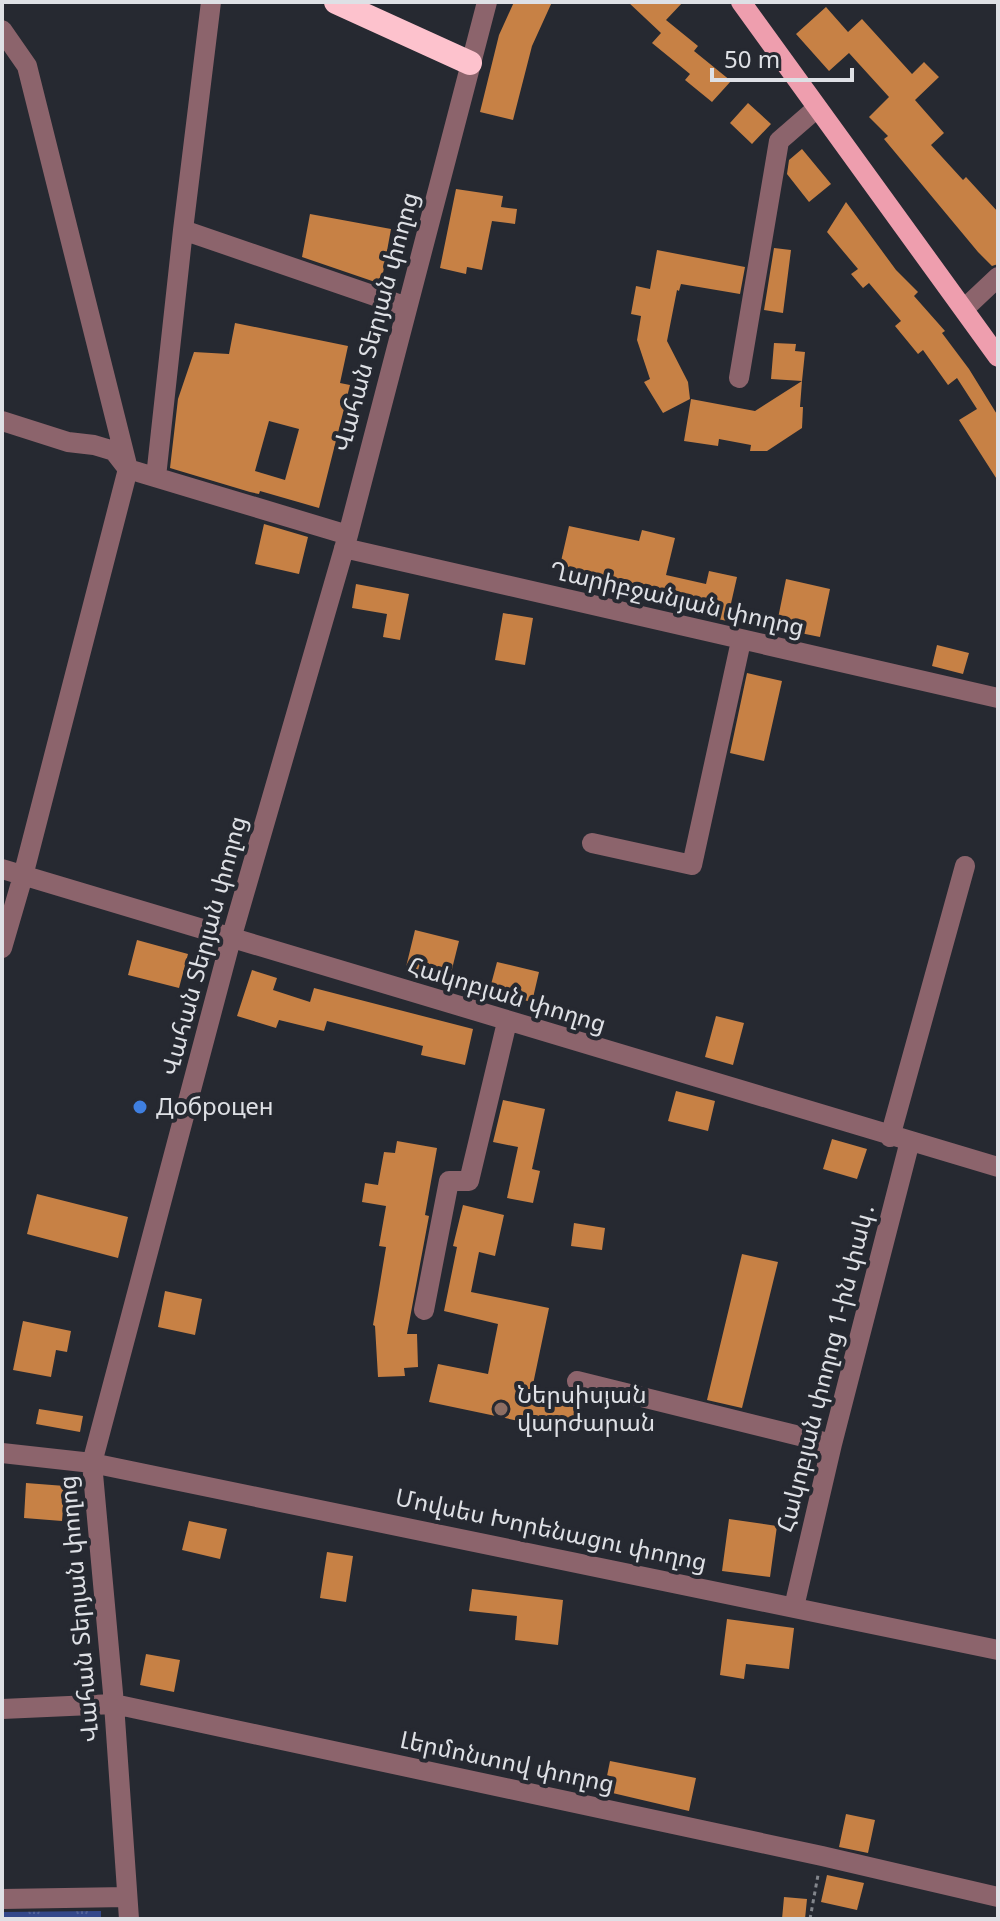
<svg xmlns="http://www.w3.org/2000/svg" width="1000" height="1921" font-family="'Noto Sans','Noto Sans Armenian',sans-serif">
	<defs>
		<pattern id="park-tufts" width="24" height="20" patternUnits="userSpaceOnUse" patternTransform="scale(2)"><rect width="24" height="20" fill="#34488a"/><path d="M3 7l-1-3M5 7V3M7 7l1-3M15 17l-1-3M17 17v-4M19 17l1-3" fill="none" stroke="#51629a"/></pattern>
	</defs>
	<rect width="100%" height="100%" fill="#262931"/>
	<path fill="url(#park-tufts)" d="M 101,1911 L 101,1919 L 2,1919 L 2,1912 Z"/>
	<path fill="#c78145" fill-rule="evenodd" d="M 514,2 L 552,2 L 532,46 L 513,120 L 480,112 L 499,35 Z
		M 628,2 L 683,2 L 666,20 L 698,46 L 694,51 L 731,81 L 712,102 L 685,80 L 690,74 L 652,43 L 661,33 Z
		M 826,7 L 848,32 L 862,19 L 912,74 L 924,62 L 939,77 L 915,100 L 944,133 L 931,145 L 963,180 L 966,177 L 998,212 L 998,264 L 992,266 L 978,252 L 884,139 L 888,136 L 869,117 L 889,97 L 849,53 L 829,71 L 796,34 Z
		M 748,103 L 771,124 L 752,144 L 730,123 Z
		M 802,149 L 831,184 L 809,202 L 787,174 L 789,160 Z
		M 456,189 L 503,196 L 501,207 L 517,209 L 515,224 L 492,221 L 482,270 L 467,267 L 466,274 L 440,268 Z
		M 846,202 L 896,270 L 918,292 L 914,296 L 945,331 L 942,333 L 969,369 L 998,416 L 998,481 L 959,420 L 977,409 L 957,378 L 948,385 L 923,350 L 918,354 L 895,326 L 901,321 L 869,283 L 863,288 L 851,274 L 858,269 L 827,232 Z
		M 310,214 L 391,229 L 381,284 L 302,257 Z
		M 774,248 L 791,250 L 783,313 L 764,310 Z
		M 657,250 L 745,267 L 740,294 L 681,284 L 679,291 L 677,290 L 667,341 L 688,382 L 690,399 L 663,413 L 644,382 L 650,379 L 637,340 L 641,316 L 631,314 L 636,286 L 650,289 Z
		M 235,323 L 348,346 L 340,383 L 350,385 L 319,508 L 260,491 L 259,494 L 250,492 L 170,468 L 178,399 L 194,352 L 229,354 ZM 269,421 L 299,429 L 285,480 L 255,471 Z
		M 774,343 L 796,344 L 795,351 L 805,352 L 802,381 L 771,379 Z
		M 802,381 L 800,407 L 803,407 L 802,428 L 767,451 L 750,451 L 751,445 L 719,439 L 718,446 L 684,441 L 691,399 L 755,411 Z
		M 264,524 L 308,537 L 299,574 L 255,564 Z
		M 569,526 L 639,541 L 642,530 L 675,538 L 666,575 L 706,584 L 709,571 L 737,577 L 727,621 L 627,599 L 629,586 L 559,570 Z
		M 786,579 L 830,589 L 820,637 L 776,628 Z
		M 356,584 L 409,594 L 400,640 L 383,637 L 387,614 L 352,608 Z
		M 503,613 L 533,618 L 525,665 L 495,660 Z
		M 937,645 L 969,653 L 963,674 L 932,666 Z
		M 747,673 L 782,681 L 764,761 L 730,753 Z
		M 415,930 L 459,941 L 450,977 L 406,967 Z
		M 137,940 L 188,954 L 179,988 L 128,975 Z
		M 497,962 L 539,972 L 532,1002 L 489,992 Z
		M 252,970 L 277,978 L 273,990 L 310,1002 L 314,988 L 473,1029 L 465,1065 L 421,1055 L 423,1046 L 327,1021 L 324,1031 L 279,1020 L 276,1028 L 237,1016 Z
		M 716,1016 L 744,1023 L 733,1065 L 705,1057 Z
		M 676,1091 L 715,1101 L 708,1131 L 668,1121 Z
		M 503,1100 L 545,1109 L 532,1169 L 540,1171 L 533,1203 L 507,1198 L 518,1147 L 493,1142 Z
		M 832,1139 L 867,1149 L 857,1179 L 823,1169 Z
		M 397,1141 L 437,1148 L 425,1215 L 429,1216 L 407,1334 L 417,1334 L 418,1367 L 404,1368 L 405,1376 L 378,1377 L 375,1326 L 373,1325 L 386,1247 L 379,1246 L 386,1206 L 362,1202 L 365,1183 L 378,1185 L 384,1152 L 395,1153 Z
		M 37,1194 L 128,1217 L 118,1258 L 27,1234 Z
		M 463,1205 L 504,1215 L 495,1256 L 479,1252 L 471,1292 L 549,1308 L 532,1389 L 583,1400 L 576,1433 L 429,1402 L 438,1364 L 488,1374 L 498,1324 L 444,1311 L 457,1247 L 453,1246 Z
		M 574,1223 L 605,1228 L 602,1250 L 571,1246 Z
		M 742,1254 L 778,1262 L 742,1408 L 707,1400 Z
		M 165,1291 L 202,1299 L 195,1335 L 158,1327 Z
		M 23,1321 L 71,1331 L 67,1352 L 56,1350 L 51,1377 L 13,1370 Z
		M 39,1409 L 83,1416 L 80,1432 L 36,1424 Z
		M 26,1483 L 65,1486 L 62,1521 L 24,1518 Z
		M 729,1519 L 777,1526 L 770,1577 L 722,1571 Z
		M 189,1521 L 227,1529 L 220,1559 L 182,1550 Z
		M 327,1552 L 353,1556 L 346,1602 L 320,1598 Z
		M 472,1589 L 563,1600 L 558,1645 L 515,1640 L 517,1616 L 469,1611 Z
		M 727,1619 L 794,1628 L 789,1669 L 746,1664 L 744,1679 L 720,1675 Z
		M 146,1654 L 180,1660 L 174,1692 L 140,1685 Z
		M 610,1761 L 696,1778 L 689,1811 L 604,1791 Z
		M 846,1814 L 875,1820 L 868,1853 L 839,1847 Z
		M 827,1875 L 864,1883 L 857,1910 L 821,1902 Z
		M 784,1897 L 807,1899 L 805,1919 L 782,1919 Z"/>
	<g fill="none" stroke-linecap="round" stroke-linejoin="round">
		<path stroke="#83868c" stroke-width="3" stroke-dasharray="4 4" stroke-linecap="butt" d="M 810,1919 L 818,1875"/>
		<path stroke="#8c646c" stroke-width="20" d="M 2,30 L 27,66 L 128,469 L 23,876 L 2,948
			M 183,230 L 407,307
			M 964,309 L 998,277
			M 739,378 L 779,141 L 817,108
			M 2,421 L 68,442 L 94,445 L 114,451 L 128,469 L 348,535
			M 156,477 L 183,230 L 211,2
			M 344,548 L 998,698
			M 592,843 L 692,865 L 741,641
			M 2,869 L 998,1167
			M 890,1137 L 965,866
			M 424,1310 L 449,1181 L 469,1181 L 507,1022
			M 577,1381 L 832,1444
			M 2,1453 L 92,1463 L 998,1650
			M 794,1607 L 832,1444 L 910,1141
			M 2,1709 L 114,1704 L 822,1856 L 998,1897
			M 2,1899 L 127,1897
			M 129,1919 L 114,1704 L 92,1463 L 231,939 L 348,535 L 487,2"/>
		<path stroke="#ee9eae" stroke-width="20" d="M 741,2 L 998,357"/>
		<path stroke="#fdc2cd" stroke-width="24" d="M 336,2 L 470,63"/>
	</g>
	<circle fill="#3f7fe0" stroke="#262931" stroke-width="3" cx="140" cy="1107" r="8"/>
	<circle fill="#8d6e63" stroke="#262931" stroke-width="3" cx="501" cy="1409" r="8"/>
	<g text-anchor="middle" stroke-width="8" stroke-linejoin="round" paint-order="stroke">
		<g font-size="24" fill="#dee0e5" stroke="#262931">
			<text transform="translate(376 322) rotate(-75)" y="8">Վահան Տերյան փողոց</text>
			<text transform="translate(677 599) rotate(13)" y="8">Ղարիբջանյան փողոց</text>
			<text transform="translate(204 946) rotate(-75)" y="8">Վահան Տերյան փողոց</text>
			<text transform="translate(507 995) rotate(17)" y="8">Հակոբյան փողոց</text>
			<text transform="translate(826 1367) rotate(-76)" y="8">Հակոբյան փողոց 1-ին փակ․</text>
			<text transform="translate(551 1530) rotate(12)" y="8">Մովսես Խորենացու փողոց</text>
			<text transform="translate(79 1609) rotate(-95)" y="8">Վահան Տերյան փողոց</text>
			<text transform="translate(507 1762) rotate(12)" y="8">Լերմոնտով փողոց</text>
		</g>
		<g font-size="24" fill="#dee0e5" stroke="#262931" text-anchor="start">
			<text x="156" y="1115">Доброцен</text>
			<text x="517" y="1403">Ներսիսյան<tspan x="517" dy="28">վարժարան</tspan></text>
		</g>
	</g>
	<rect width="1000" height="1921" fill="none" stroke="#dee0e5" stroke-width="8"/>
	<path d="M712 68v12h140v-12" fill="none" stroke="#dee0e5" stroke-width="4"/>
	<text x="724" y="68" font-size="24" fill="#dee0e5" stroke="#262931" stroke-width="6" paint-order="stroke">50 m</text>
</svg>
